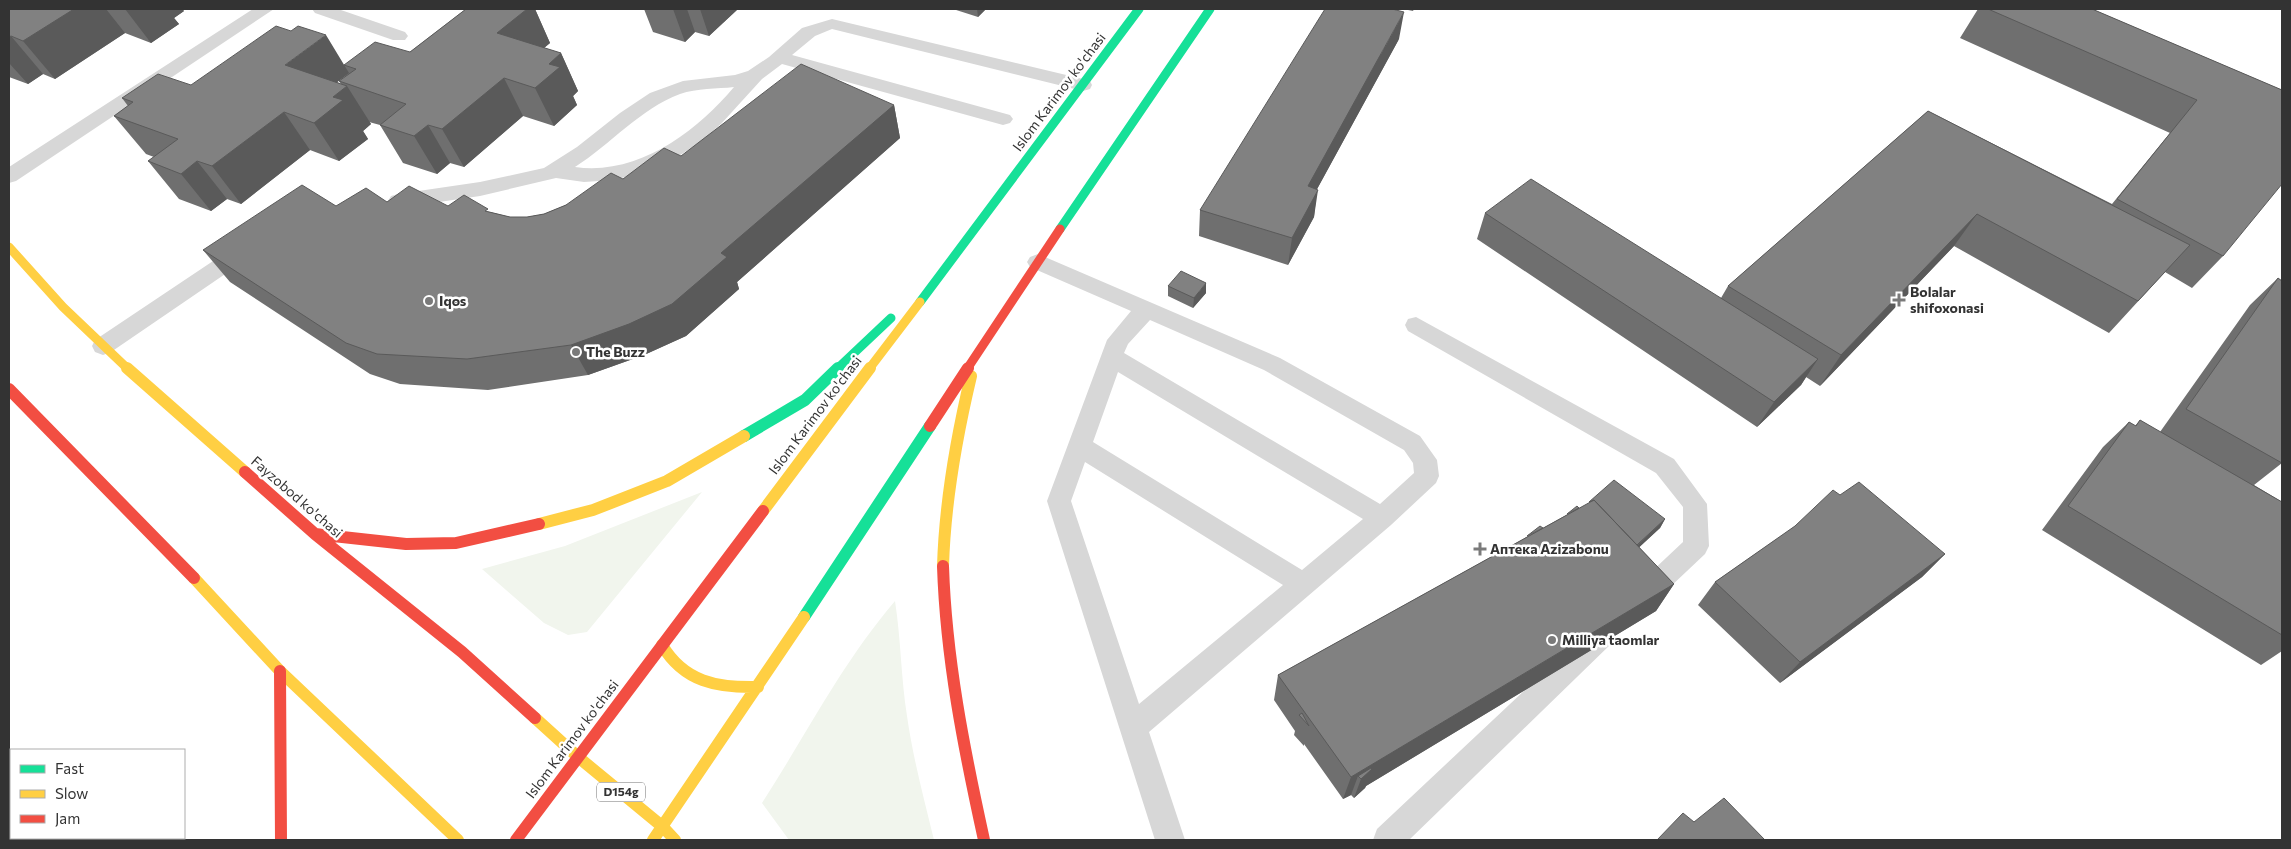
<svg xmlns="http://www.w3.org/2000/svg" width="2291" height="849" font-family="Commissioner,sans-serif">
	<rect width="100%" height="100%" fill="#fff"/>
	<path fill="#f1f5ed" d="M 702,492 L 587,632 L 568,635 L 544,623 L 482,569 L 565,546 Z
		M 895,601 C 901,640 901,678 907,716 C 913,758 924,799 934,840 L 789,840 L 762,803 C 806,735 842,663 895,601 Z"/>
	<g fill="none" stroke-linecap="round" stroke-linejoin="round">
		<path fill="#d7d7d7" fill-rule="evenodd" d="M 253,9 L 274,9 L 16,181 L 9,183 L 9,167 Z
			M 312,9 L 338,9 L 405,32 L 408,36 L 405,40 L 393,40 L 315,13 Z
			M 832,19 L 1083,79 L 1090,81 L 1092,85 L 1090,89 L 1083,91 L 832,29 L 815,36 L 792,55 L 1010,115 L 1013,119 L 1010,123 L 1003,125 L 782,64 L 762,79 L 721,124 L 699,143 L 674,159 L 648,171 L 614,180 L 584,182 L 556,178 L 480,196 L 398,208 L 391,206 L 388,201 L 391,196 L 398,194 L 480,182 L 544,168 L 577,147 L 620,113 L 650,93 L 683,81 L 735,75 L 748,71 L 769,57 L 802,28 ZM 734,87 C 696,132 638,176 575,167 C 611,144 640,109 680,94 C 697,88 717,89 734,87 Z
			M 245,242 L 253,245 L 256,250 L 253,255 L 111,352 L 103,355 L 95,352 L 92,346 L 95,340 L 237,245 Z
			M 1038,254 L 1280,358 L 1420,436 L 1437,460 L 1439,476 L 1436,483 L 1391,525 L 1149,732 L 1185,840 L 1155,840 L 1047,501 L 1107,340 L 1131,311 L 1030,267 L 1027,262 L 1030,257 ZM 1150,320 L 1264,370 L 1404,450 L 1413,463 L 1414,473 L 1380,504 L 1124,353 L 1128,344 ZM 1118,372 L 1363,519 L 1302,570 L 1093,442 ZM 1085,462 L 1283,585 L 1139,704 L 1071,501 Z
			M 1416,317 L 1674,459 L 1707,504 L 1709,546 L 1705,554 L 1651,605 L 1642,609 L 1633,605 L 1629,597 L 1633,589 L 1683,542 L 1683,507 L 1656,473 L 1408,331 L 1405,325 L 1408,319 Z
			M 1603,622 L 1612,625 L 1616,634 L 1612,643 L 1409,840 L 1373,840 L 1377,829 L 1594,625 Z"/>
		<path stroke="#16e098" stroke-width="9" d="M 1060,229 L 1210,9
			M 920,302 L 1139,9
			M 837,369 L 891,318"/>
		<path stroke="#16e098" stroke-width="12" d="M 744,436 L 805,400 L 838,368
			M 804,617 L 930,426"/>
		<path stroke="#ffcf43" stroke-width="9" d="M 9,247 L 63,307 L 128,369
			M 869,369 L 920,302"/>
		<path stroke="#ffcf43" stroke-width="12" d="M 127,368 L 245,472
			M 763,511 L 870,368
			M 539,524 L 593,510 L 667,481 L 744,436
			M 943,566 C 945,501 956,439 971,376
			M 194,578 L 280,671 L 458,840
			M 662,645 C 684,682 717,688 758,687
			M 535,718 L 578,757 L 663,827 L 675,840
			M 653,840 L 804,617"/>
		<path stroke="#f24e42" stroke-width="9" d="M 967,369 L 1060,229"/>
		<path stroke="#f24e42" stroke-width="12" d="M 9,389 L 194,578
			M 930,426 L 968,368
			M 245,472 L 315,534 L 462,652 L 535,718
			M 315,534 L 406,544 L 456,543 L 539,524
			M 943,566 C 946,659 964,749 984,840
			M 280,671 L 281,840
			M 516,840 L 763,511"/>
	</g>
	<path fill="#6f6f6f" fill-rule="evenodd" d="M 9,9 L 182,9 L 184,11 L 174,18 L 179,24 L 151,43 L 125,33 L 55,79 L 43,74 L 28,84 L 9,77 Z
		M 466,9 L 535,9 L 550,43 L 544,48 L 561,53 L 578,91 L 573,96 L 577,105 L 554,126 L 523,116 L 464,167 L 450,163 L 437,174 L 403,163 L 380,125 L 369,122 L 371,124 L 363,131 L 368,139 L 339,161 L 310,150 L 241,204 L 227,199 L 211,211 L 179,199 L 148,161 L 154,157 L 146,154 L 114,116 L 128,106 L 122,98 L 191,85 L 344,65 L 410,52 ZM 349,73 L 339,81 L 341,84 L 337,82 Z
		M 644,9 L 738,9 L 709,36 L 695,32 L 685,42 L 653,32 Z
		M 953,9 L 986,9 L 978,17 Z
		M 1403,9 L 1414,9 L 1413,11 Z
		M 1978,9 L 2092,9 L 2282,90 L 2223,256 L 2192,288 L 2165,272 L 2109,333 L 1954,246 L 1820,386 L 1806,377 L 1801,385 L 1757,427 L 1477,239 L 1485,213 L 1721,298 L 1728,286 L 1928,111 L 2112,204 L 2170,133 L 1960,38 Z
		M 1399,39 L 1317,189 L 1314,217 L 1288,265 L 1199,236 L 1200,210 Z
		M 894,105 L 900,138 L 737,282 L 739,289 L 686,336 L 644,355 L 588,375 L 488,390 L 400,384 L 370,374 L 230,282 L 203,250 L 336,206 L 387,202 L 448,206 L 490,212 L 510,217 L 527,217 L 544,214 L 566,205 L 623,179 L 681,156 Z
		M 2278,278 L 2282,281 L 2282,463 L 2254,485 L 2282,502 L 2282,651 L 2261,665 L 2042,530 L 2103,447 L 2129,422 L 2135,426 L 2140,420 L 2160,432 L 2250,305 Z
		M 1168,286 L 1206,293 L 1193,308 L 1168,296 Z
		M 1840,495 L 1945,554 L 1922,577 L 1780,683 L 1698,605 L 1715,582 Z
		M 1579,508 L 1665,519 L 1660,528 L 1639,547 L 1674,584 L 1656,611 L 1366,786 L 1365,788 L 1354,798 L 1351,795 L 1343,799 L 1304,744 L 1304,746 L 1294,735 L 1295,731 L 1274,700 L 1278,675 Z"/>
	<path fill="#5a5a5a" d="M 74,9 L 106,9 L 125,33 L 55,79 L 23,41 Z
		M 125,9 L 182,9 L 184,11 L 174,18 L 179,24 L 151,43 Z
		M 527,9 L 535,9 L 550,43 L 516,71 L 497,33 Z
		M 673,9 L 687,9 L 695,32 L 685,42 Z
		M 700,9 L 738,9 L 709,36 Z
		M 977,9 L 986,9 L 978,17 Z
		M 1404,12 L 1399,39 L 1304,213 L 1308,186 Z
		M 326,35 L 349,73 L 310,103 L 285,65 Z
		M 11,36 L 43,74 L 28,84 L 9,63 L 9,37 Z
		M 561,53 L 578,91 L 573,96 L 577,105 L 554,126 L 535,88 L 549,64 Z
		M 504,78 L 523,116 L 464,167 L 442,129 Z
		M 347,86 L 371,124 L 363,131 L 368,139 L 339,161 L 314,123 L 333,97 Z
		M 894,105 L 900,138 L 737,282 L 739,289 L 686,336 L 644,355 L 588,375 L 571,345 Z
		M 284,112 L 310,150 L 241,204 L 212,166 Z
		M 428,125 L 450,163 L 437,174 L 414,136 Z
		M 197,161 L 227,199 L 211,211 L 181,174 Z
		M 1318,190 L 1314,217 L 1288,265 L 1292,238 Z
		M 1977,214 L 1954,246 L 1820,386 L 1841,355 Z
		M 1206,283 L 1206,293 L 1193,308 L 1194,298 Z
		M 1818,359 L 1801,385 L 1757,427 L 1774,402 Z
		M 1665,519 L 1660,528 L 1631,555 L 1637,546 Z
		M 1945,554 L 1922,577 L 1780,683 L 1800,662 Z
		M 1674,584 L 1656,611 L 1366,786 L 1365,788 L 1354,798 L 1361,779 L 1358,776 L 1351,795 L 1343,799 L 1351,777 Z"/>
	<path fill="#818181" stroke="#5a5a5a" d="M 9,9 L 74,9 L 23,41 L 11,36 L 9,37 Z
		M 466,9 L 527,9 L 497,33 L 561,53 L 549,64 L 560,67 L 535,88 L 504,78 L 442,129 L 428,125 L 414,136 L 380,125 L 406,104 L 339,81 L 356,69 L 344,65 L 375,42 L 410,52 Z
		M 1325,9 L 1392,9 L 1404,12 L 1308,186 L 1318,190 L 1292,238 L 1200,210 Z
		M 1988,9 L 2092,9 L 2282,90 L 2282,184 L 2223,256 L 2117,199 L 2197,100 Z
		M 276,26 L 291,31 L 298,26 L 326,35 L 285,65 L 347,86 L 333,97 L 343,100 L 314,123 L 284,112 L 212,166 L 197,161 L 181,174 L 148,161 L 178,139 L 114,116 L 133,102 L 122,98 L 158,74 L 191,85 Z
		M 801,64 L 894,105 L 721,253 L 727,257 L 672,304 L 629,324 L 571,345 L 467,359 L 377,354 L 346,343 L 203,250 L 302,185 L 336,206 L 366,188 L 387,202 L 409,186 L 448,206 L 464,195 L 488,209 L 485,211 L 510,217 L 527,217 L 544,214 L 566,205 L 611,173 L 623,179 L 664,148 L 681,156 Z
		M 1928,111 L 2190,245 L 2138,301 L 1977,214 L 1841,355 L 1728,286 Z
		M 1531,179 L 1818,359 L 1774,402 L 1485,213 Z
		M 1181,271 L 1206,283 L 1194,298 L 1168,286 Z
		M 2278,278 L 2282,281 L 2282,463 L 2186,409 Z
		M 2140,420 L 2282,502 L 2282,635 L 2068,506 L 2129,422 L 2136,426 Z
		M 1614,480 L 1665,519 L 1637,545 L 1594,500 L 1589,502 Z
		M 1859,482 L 1945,554 L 1800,662 L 1715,582 L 1795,526 L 1833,490 L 1840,495 Z
		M 1594,500 L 1674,584 L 1351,777 L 1278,675 Z
		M 1577,506 L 1579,508 L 1567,514 Z
		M 1540,526 L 1543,528 L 1527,536 Z
		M 1302,713 L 1309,726 L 1299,715 Z
		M 1371,768 L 1372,769 L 1361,779 L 1358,776 Z
		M 1724,798 L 1765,840 L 1657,840 L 1683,813 L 1694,822 Z"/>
	<g fill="#7a7a7a" stroke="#fff" stroke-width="2">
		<path d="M1896.5 292.5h5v5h5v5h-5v5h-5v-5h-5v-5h5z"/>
		<circle cx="429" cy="301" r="5"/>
		<circle cx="576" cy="352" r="5"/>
		<path d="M1477.5 541.5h5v5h5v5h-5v5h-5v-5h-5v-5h5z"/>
		<circle cx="1552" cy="640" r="5"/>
	</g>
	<g text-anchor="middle" stroke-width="5" stroke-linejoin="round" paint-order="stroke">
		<rect fill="#fff" stroke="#707070" stroke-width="1" x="597" y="782.5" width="48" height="19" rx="4"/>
		<g font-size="12" font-weight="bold" fill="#333">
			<text x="621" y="796">D154g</text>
		</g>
		<g font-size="14" fill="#333" stroke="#fff">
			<text transform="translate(1059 92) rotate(-53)" y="5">Islom Karimov ko'chasi</text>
			<text transform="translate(815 415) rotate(-53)" y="5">Islom Karimov ko'chasi</text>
			<text transform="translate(297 497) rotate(41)" y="5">Fayzobod ko'chasi</text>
			<text transform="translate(572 739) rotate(-53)" y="5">Islom Karimov ko'chasi</text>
		</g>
		<g font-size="14" font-weight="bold" fill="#333" stroke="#fff" text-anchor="start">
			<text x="1910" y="297">Bolalar<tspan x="1910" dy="16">shifoxonasi</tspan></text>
			<text x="439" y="306">Iqos</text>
			<text x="586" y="357">The Buzz</text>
			<text x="1490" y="554">Аптека Azizabonu</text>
			<text x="1562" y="645">Milliya taomlar</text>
		</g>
	</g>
	<rect width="2291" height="849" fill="none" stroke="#333333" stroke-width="20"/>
	<rect x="10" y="749" width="175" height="90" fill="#ffffff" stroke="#adadad"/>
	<rect x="20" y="765" width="25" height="8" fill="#16e098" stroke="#adadad"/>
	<text x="55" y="774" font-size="15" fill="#333333">Fast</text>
	<rect x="20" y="790" width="25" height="8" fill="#ffcf43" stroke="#adadad"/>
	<text x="55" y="799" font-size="15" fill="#333333">Slow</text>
	<rect x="20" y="815" width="25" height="8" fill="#f24e42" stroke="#adadad"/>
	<text x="55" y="824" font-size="15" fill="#333333">Jam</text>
</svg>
